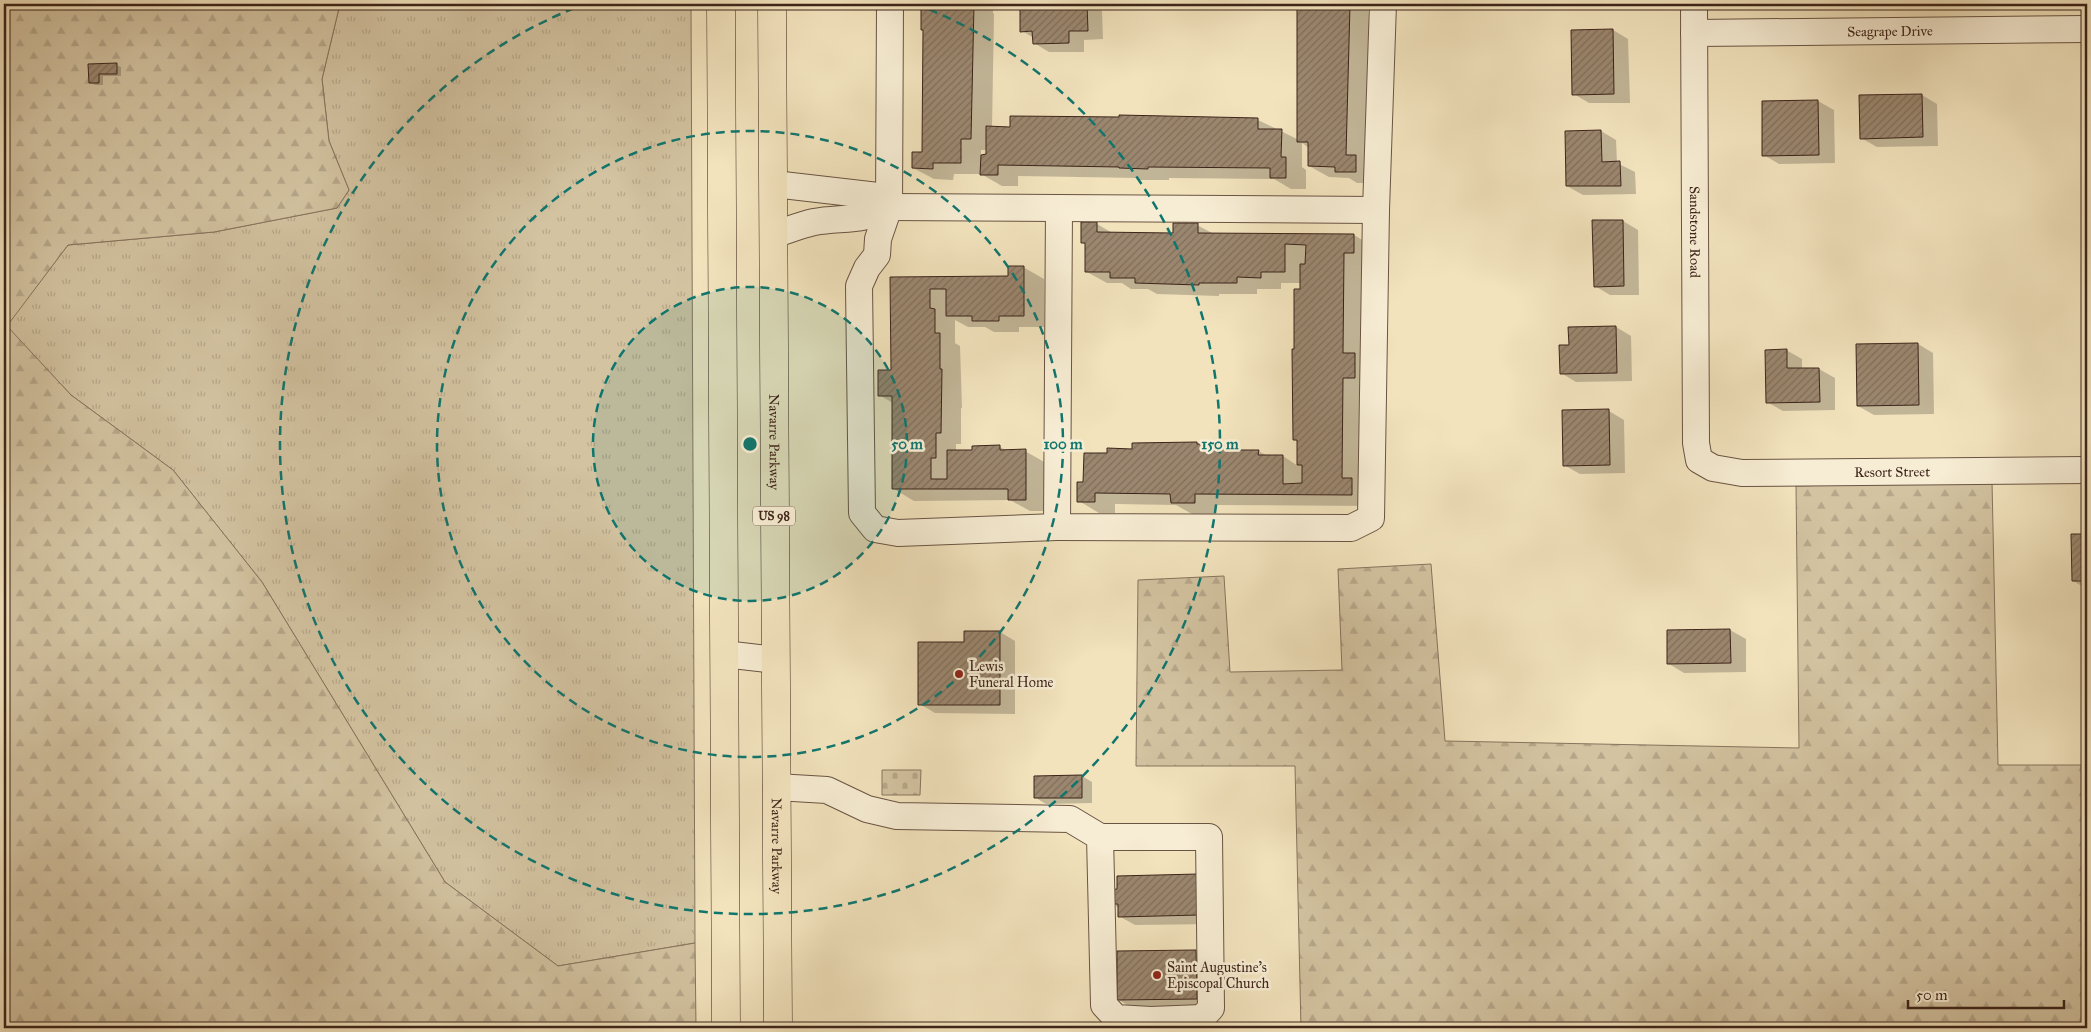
<svg xmlns="http://www.w3.org/2000/svg" width="2091" height="1032" font-family="'IM FELL Great Primer',serif">
	<defs>
		<pattern id="grass-tufts" width="24" height="20" patternUnits="userSpaceOnUse" patternTransform="scale(1.25)"><rect width="24" height="20" fill="#d3c3a1"/><path d="M3 7l-1-3M5 7V3M7 7l1-3M15 17l-1-3M17 17v-4M19 17l1-3" fill="none" stroke="#b6a78a"/></pattern>
		<pattern id="forest-firs" width="22" height="20" patternUnits="userSpaceOnUse" patternTransform="scale(1.25)"><rect width="22" height="20" fill="#d3c3a1"/><path d="M5 1l3.5 6h-7zM16 11l3.5 6h-7z" fill="#b6a78a"/></pattern>
		<pattern id="cemetery-stones" width="16" height="16" patternUnits="userSpaceOnUse" patternTransform="scale(1.25)"><rect width="16" height="16" fill="#d3c3a1"/><path d="M2 7V4a2 2 0 0 1 4 0v3zM10 15v-3a2 2 0 0 1 4 0v3z" fill="#b6a78a"/></pattern>
		<pattern id="building-hatch" width="6" height="6" patternUnits="userSpaceOnUse" patternTransform="scale(1.25)"><rect width="6" height="6" fill="#9b876f"/><path d="M-1 1l2-2M0 6l6-6M5 7l2-2" fill="none" stroke="#806e5a"/></pattern>
	</defs>
	<rect width="100%" height="100%" fill="#f2e3bd"/>
	<filter id="stains"><feTurbulence type="fractalNoise" baseFrequency=".004" numOctaves="4"/><feColorMatrix values="0 0 0 0 .2 0 0 0 0 .09 0 0 0 0 .02 0 0 0 .5 -.17"/></filter>
	<radialGradient id="worn" r=".72"><stop offset=".6" stop-color="#630" stop-opacity="0"/><stop offset="1" stop-color="#630" stop-opacity=".3"/></radialGradient>
	<path fill="url(#grass-tufts)" stroke="#88745e" d="M 340,4 L 691,4 L 695,943 L 558,966 L 445,882 L 262,582 L 173,470 L 71,395 L 6,326 L 68,245 L 214,232 L 337,208 L 349,190 L 329,141 L 322,79 Z"/>
	<path fill="url(#forest-firs)" stroke="#88745e" d="M 4,4 L 340,4 L 322,79 L 329,141 L 349,190 L 337,208 L 214,232 L 68,245 L 7,326 L 71,395 L 173,470 L 262,582 L 445,882 L 558,966 L 695,943 L 696,1028 L 4,1028 Z
		M 1992,481 L 1998,765 L 2087,765 L 2087,1028 L 1301,1028 L 1295,766 L 1136,766 L 1138,580 L 1224,576 L 1230,672 L 1342,670 L 1338,569 L 1431,564 L 1445,741 L 1799,748 L 1796,486 Z"/>
	<path fill="url(#cemetery-stones)" stroke="#88745e" d="M 882,770 L 921,770 L 920,795 L 882,795 Z"/>
	<path fill="#0003" fill-rule="evenodd" d="M 923,4 L 993,4 L 993,13 L 994,14 L 992,128 L 1011,128 L 1121,118 L 1121,117 L 1258,120 L 1299,140 L 1299,4 L 1368,4 L 1376,183 L 1357,183 L 1349,178 L 1329,177 L 1309,166 L 1309,148 L 1302,143 L 1302,167 L 1306,170 L 1306,189 L 1291,189 L 1274,179 L 1169,178 L 1169,180 L 1140,180 L 1137,178 L 1018,176 L 1018,186 L 1002,186 L 981,174 L 954,174 L 953,180 L 934,179 L 913,168 L 923,154 ZM 981,150 L 987,150 L 987,156 L 981,156 Z
		M 1021,4 L 1089,4 L 1102,11 L 1103,39 L 1084,40 L 1084,52 L 1049,52 L 1034,43 L 1034,38 L 1022,31 Z
		M 1613,30 L 1628,39 L 1630,103 L 1589,103 L 1574,94 Z
		M 90,65 L 116,65 L 121,67 L 121,76 L 103,76 L 103,85 L 95,85 L 90,82 Z
		M 1922,95 L 1937,104 L 1938,146 L 1877,147 L 1861,138 Z
		M 1818,101 L 1834,110 L 1835,163 L 1779,164 L 1764,155 L 1763,102 Z
		M 1601,131 L 1616,140 L 1617,163 L 1635,172 L 1636,194 L 1583,195 L 1567,186 Z
		M 1623,221 L 1638,230 L 1639,295 L 1610,295 L 1595,286 Z
		M 1097,224 L 1114,234 L 1174,234 L 1197,225 L 1214,234 L 1354,235 L 1374,247 L 1372,506 L 1215,505 L 1215,515 L 1192,514 L 1176,505 L 1115,504 L 1115,513 L 1099,513 L 1079,501 L 1085,483 L 1109,455 L 1133,450 L 1133,444 L 1197,443 L 1200,445 L 1234,445 L 1243,451 L 1258,451 L 1268,456 L 1283,456 L 1298,466 L 1299,442 L 1294,440 L 1295,350 L 1301,283 L 1281,283 L 1281,289 L 1257,289 L 1257,294 L 1219,294 L 1219,296 L 1157,294 L 1148,289 L 1131,289 L 1122,283 L 1107,283 L 1087,272 L 1087,245 L 1082,242 Z
		M 1023,267 L 1044,279 L 1044,327 L 1019,327 L 1019,332 L 994,332 L 985,327 L 968,327 L 955,320 L 955,343 L 960,346 L 962,408 L 961,408 L 961,444 L 956,444 L 956,451 L 973,451 L 1000,447 L 1007,451 L 1025,451 L 1046,463 L 1046,511 L 1030,511 L 1010,500 L 914,501 L 894,489 L 893,403 L 879,395 L 892,371 L 892,278 L 1009,278 Z
		M 1616,327 L 1631,336 L 1632,381 L 1576,382 L 1561,373 L 1570,346 Z
		M 1918,344 L 1933,353 L 1934,414 L 1874,415 L 1858,406 Z
		M 1786,350 L 1802,359 L 1802,369 L 1819,369 L 1835,378 L 1835,410 L 1783,411 L 1767,402 Z
		M 1609,411 L 1624,420 L 1625,473 L 1580,474 L 1564,465 Z
		M 2073,535 L 2087,535 L 2087,589 L 2073,581 Z
		M 1730,630 L 1746,639 L 1746,672 L 1684,673 L 1669,664 L 1668,631 Z
		M 1000,632 L 1015,641 L 1015,714 L 935,713 L 920,704 L 965,643 Z
		M 1082,776 L 1092,782 L 1092,803 L 1046,804 L 1036,798 Z
		M 1198,875 L 1214,924 L 1135,925 L 1119,916 L 1119,908 L 1111,903 L 1118,891 Z
		M 1196,951 L 1211,960 L 1212,1007 L 1134,1009 L 1119,1000 Z"/>
	<path fill="url(#building-hatch)" stroke="#3d241a" d="M 921,4 L 974,4 L 971,139 L 961,139 L 961,163 L 933,163 L 933,169 L 912,168 L 912,152 L 922,152 L 923,30 L 921,30 Z
		M 1020,4 L 1087,4 L 1088,31 L 1069,31 L 1069,43 L 1033,44 L 1032,31 L 1020,32 Z
		M 1297,4 L 1350,5 L 1346,155 L 1356,155 L 1356,172 L 1335,172 L 1335,167 L 1308,166 L 1308,142 L 1297,142 Z
		M 1613,29 L 1614,94 L 1572,95 L 1571,30 Z
		M 117,63 L 117,74 L 99,74 L 99,83 L 89,83 L 88,64 Z
		M 1922,94 L 1923,137 L 1860,139 L 1859,95 Z
		M 1818,100 L 1819,155 L 1762,156 L 1762,101 Z
		M 1119,115 L 1258,118 L 1258,129 L 1282,129 L 1281,157 L 1286,157 L 1286,178 L 1270,178 L 1270,168 L 1148,167 L 1148,169 L 1119,168 L 1119,167 L 998,165 L 998,175 L 980,175 L 981,155 L 986,154 L 986,126 L 1010,127 L 1010,116 L 1119,117 Z
		M 1601,130 L 1602,162 L 1620,161 L 1621,186 L 1566,186 L 1565,131 Z
		M 1592,220 L 1623,220 L 1624,286 L 1594,287 Z
		M 1081,222 L 1097,222 L 1097,232 L 1173,233 L 1173,223 L 1198,223 L 1198,233 L 1354,234 L 1354,253 L 1344,253 L 1343,353 L 1355,353 L 1355,378 L 1343,378 L 1342,478 L 1352,478 L 1352,495 L 1195,494 L 1195,503 L 1171,503 L 1170,494 L 1095,493 L 1095,502 L 1077,502 L 1077,482 L 1083,482 L 1084,453 L 1107,453 L 1107,448 L 1132,449 L 1132,443 L 1197,442 L 1197,444 L 1234,444 L 1234,450 L 1259,450 L 1258,455 L 1283,455 L 1283,484 L 1302,483 L 1302,465 L 1297,465 L 1297,440 L 1293,440 L 1292,349 L 1294,349 L 1294,289 L 1300,289 L 1300,264 L 1305,264 L 1306,245 L 1285,244 L 1285,272 L 1261,272 L 1261,278 L 1237,277 L 1237,283 L 1199,283 L 1199,285 L 1135,283 L 1135,278 L 1110,278 L 1110,272 L 1085,272 L 1085,243 L 1081,243 Z
		M 1008,266 L 1024,266 L 1024,316 L 999,316 L 999,321 L 972,321 L 972,316 L 946,316 L 946,289 L 930,289 L 930,308 L 935,309 L 935,333 L 940,333 L 940,369 L 942,369 L 941,433 L 936,433 L 936,458 L 931,458 L 931,479 L 947,479 L 947,450 L 972,450 L 972,446 L 1000,445 L 1000,450 L 1026,449 L 1026,500 L 1008,500 L 1008,489 L 892,489 L 892,396 L 878,396 L 878,370 L 891,370 L 890,277 L 1008,276 Z
		M 1616,326 L 1617,373 L 1560,374 L 1559,345 L 1569,345 L 1568,327 Z
		M 1918,343 L 1919,405 L 1857,406 L 1856,344 Z
		M 1787,349 L 1787,368 L 1819,368 L 1820,402 L 1766,403 L 1765,350 Z
		M 1609,409 L 1610,465 L 1563,466 L 1562,410 Z
		M 2071,534 L 2087,534 L 2087,581 L 2072,581 Z
		M 1730,629 L 1731,663 L 1667,664 L 1667,630 Z
		M 964,631 L 1000,631 L 1000,705 L 918,705 L 918,642 L 964,642 Z
		M 1082,775 L 1082,798 L 1034,798 L 1034,776 Z
		M 1198,874 L 1199,915 L 1118,917 L 1118,904 L 1110,904 L 1109,890 L 1117,889 L 1117,876 Z
		M 1196,950 L 1197,999 L 1117,1000 L 1117,951 Z"/>
	<g fill="none" stroke-linecap="round" stroke-linejoin="round">
		<defs>
			<g id="minor">
				<path d="M 890,4 L 889,207 L 878,239 L 877,255 L 867,268 L 859,286 L 862,513 L 875,529 L 898,533 L 1057,527"/>
				<path id="s1" d="M 1694,4 L 1696,443 L 1699,460 L 1713,468 L 1742,473 L 2087,470"/>
				<path id="s2" d="M 1694,33 L 2087,29"/>
				<path d="M 889,207 L 1376,210"/>
				<path d="M 1059,208 L 1057,527 L 1351,528 L 1371,518 L 1376,210 L 1383,4"/>
				<path d="M 773,235 C 786,231 800,225 814,222 C 840,217 865,222 889,207 L 878,196 L 774,184"/>
				<path d="M 724,654 L 775,660"/>
				<path d="M 776,787 L 827,790 L 867,809 L 897,816 L 1070,819 L 1100,837 L 1209,837 L 1211,1008 L 1202,1018 L 1151,1020 L 1116,1018 L 1104,1005 L 1100,837"/>
			</g>
			<g id="highway">
				<path d="M 721,4 L 726,1028"/>
				<path id="s3" d="M 772,4 L 778,1028"/>
			</g>
		</defs>
		<use href="#minor" stroke="#6a5443" stroke-width="28"/>
		<use href="#highway" stroke="#3d241a" stroke-width="29"/>
		<use href="#minor" stroke="#f7edd4" stroke-width="26"/>
		<use href="#highway" stroke="#f2e3bd" stroke-width="28"/>
	</g>
	<circle cx="750" cy="444" r="157" fill="#0f766e" fill-opacity=".12"/>
	<g fill="none" stroke="#0f766e" stroke-width="2.5" stroke-dasharray="9 6">
		<circle cx="750" cy="444" r="157"/>
		<circle cx="750" cy="444" r="313"/>
		<path d="M915 4A470 470 0 1 1 585 4"/>
	</g>
	<g fill="#8f2418" stroke="#f7edd4" stroke-width="2">
		<circle cx="959" cy="674" r="5"/>
		<circle cx="1157" cy="975" r="5"/>
	</g>
	<g text-anchor="middle" stroke-width="5" stroke-linejoin="round" paint-order="stroke">
		<rect fill="#f7edd4" stroke="#756052" stroke-width="1" x="753" y="506.5" width="42" height="19" rx="4"/>
		<g font-size="12" font-weight="bold" fill="#3d241a">
			<text x="774" y="520">US 98</text>
		</g>
		<g font-size="14" fill="#3d241a" stroke="#f7edd4">
			<text dy="5" stroke="none"><textPath href="#s2" startOffset="196">Seagrape Drive</textPath></text>
			<text dy="5" stroke="none"><textPath href="#s1" startOffset="228">Sandstone Road</textPath></text>
			<text dy="5" stroke="none"><textPath href="#s3" startOffset="438">Navarre Parkway</textPath></text>
			<text dy="5" stroke="none"><textPath href="#s1" startOffset="652">Resort Street</textPath></text>
			<text dy="5" stroke="none"><textPath href="#s3" startOffset="842">Navarre Parkway</textPath></text>
		</g>
		<g font-size="14" fill="#3d241a" stroke="#f7edd4" text-anchor="start">
			<text x="969" y="671">Lewis<tspan x="969" dy="16">Funeral Home</tspan></text>
			<text x="1167" y="972">Saint Augustine's<tspan x="1167" dy="16">Episcopal Church</tspan></text>
		</g>
	</g>
	<circle cx="750" cy="444" r="8" fill="#0f766e" stroke="#f7edd4" stroke-width="2.5"/>
	<g font-size="15" text-anchor="middle" font-weight="bold" fill="#0f766e" stroke="#f7edd4" stroke-width="5" stroke-linejoin="round" paint-order="stroke">
		<text x="907" y="449">50 m</text>
		<text x="1063" y="449">100 m</text>
		<text x="1220" y="449">150 m</text>
	</g>
	<rect width="2091" height="1032" fill="none" stroke="#f2e3bd" stroke-width="20"/>
	<rect x="5" y="5" width="2081" height="1022" fill="none" stroke="#3d241a" stroke-width="2.5"/>
	<rect x="10" y="10" width="2071" height="1012" fill="none" stroke="#3d241a"/>
	<path d="M1908 1000v8h156v-8" fill="none" stroke="#3d241a" stroke-width="2.5"/>
	<text x="1916" y="1000" font-size="15" fill="#3d241a" stroke="#f7edd4" stroke-width="4" paint-order="stroke">50 m</text>
	<rect width="100%" height="100%" filter="url(#stains)"/>
	<rect width="100%" height="100%" fill="url(#worn)"/>
</svg>
